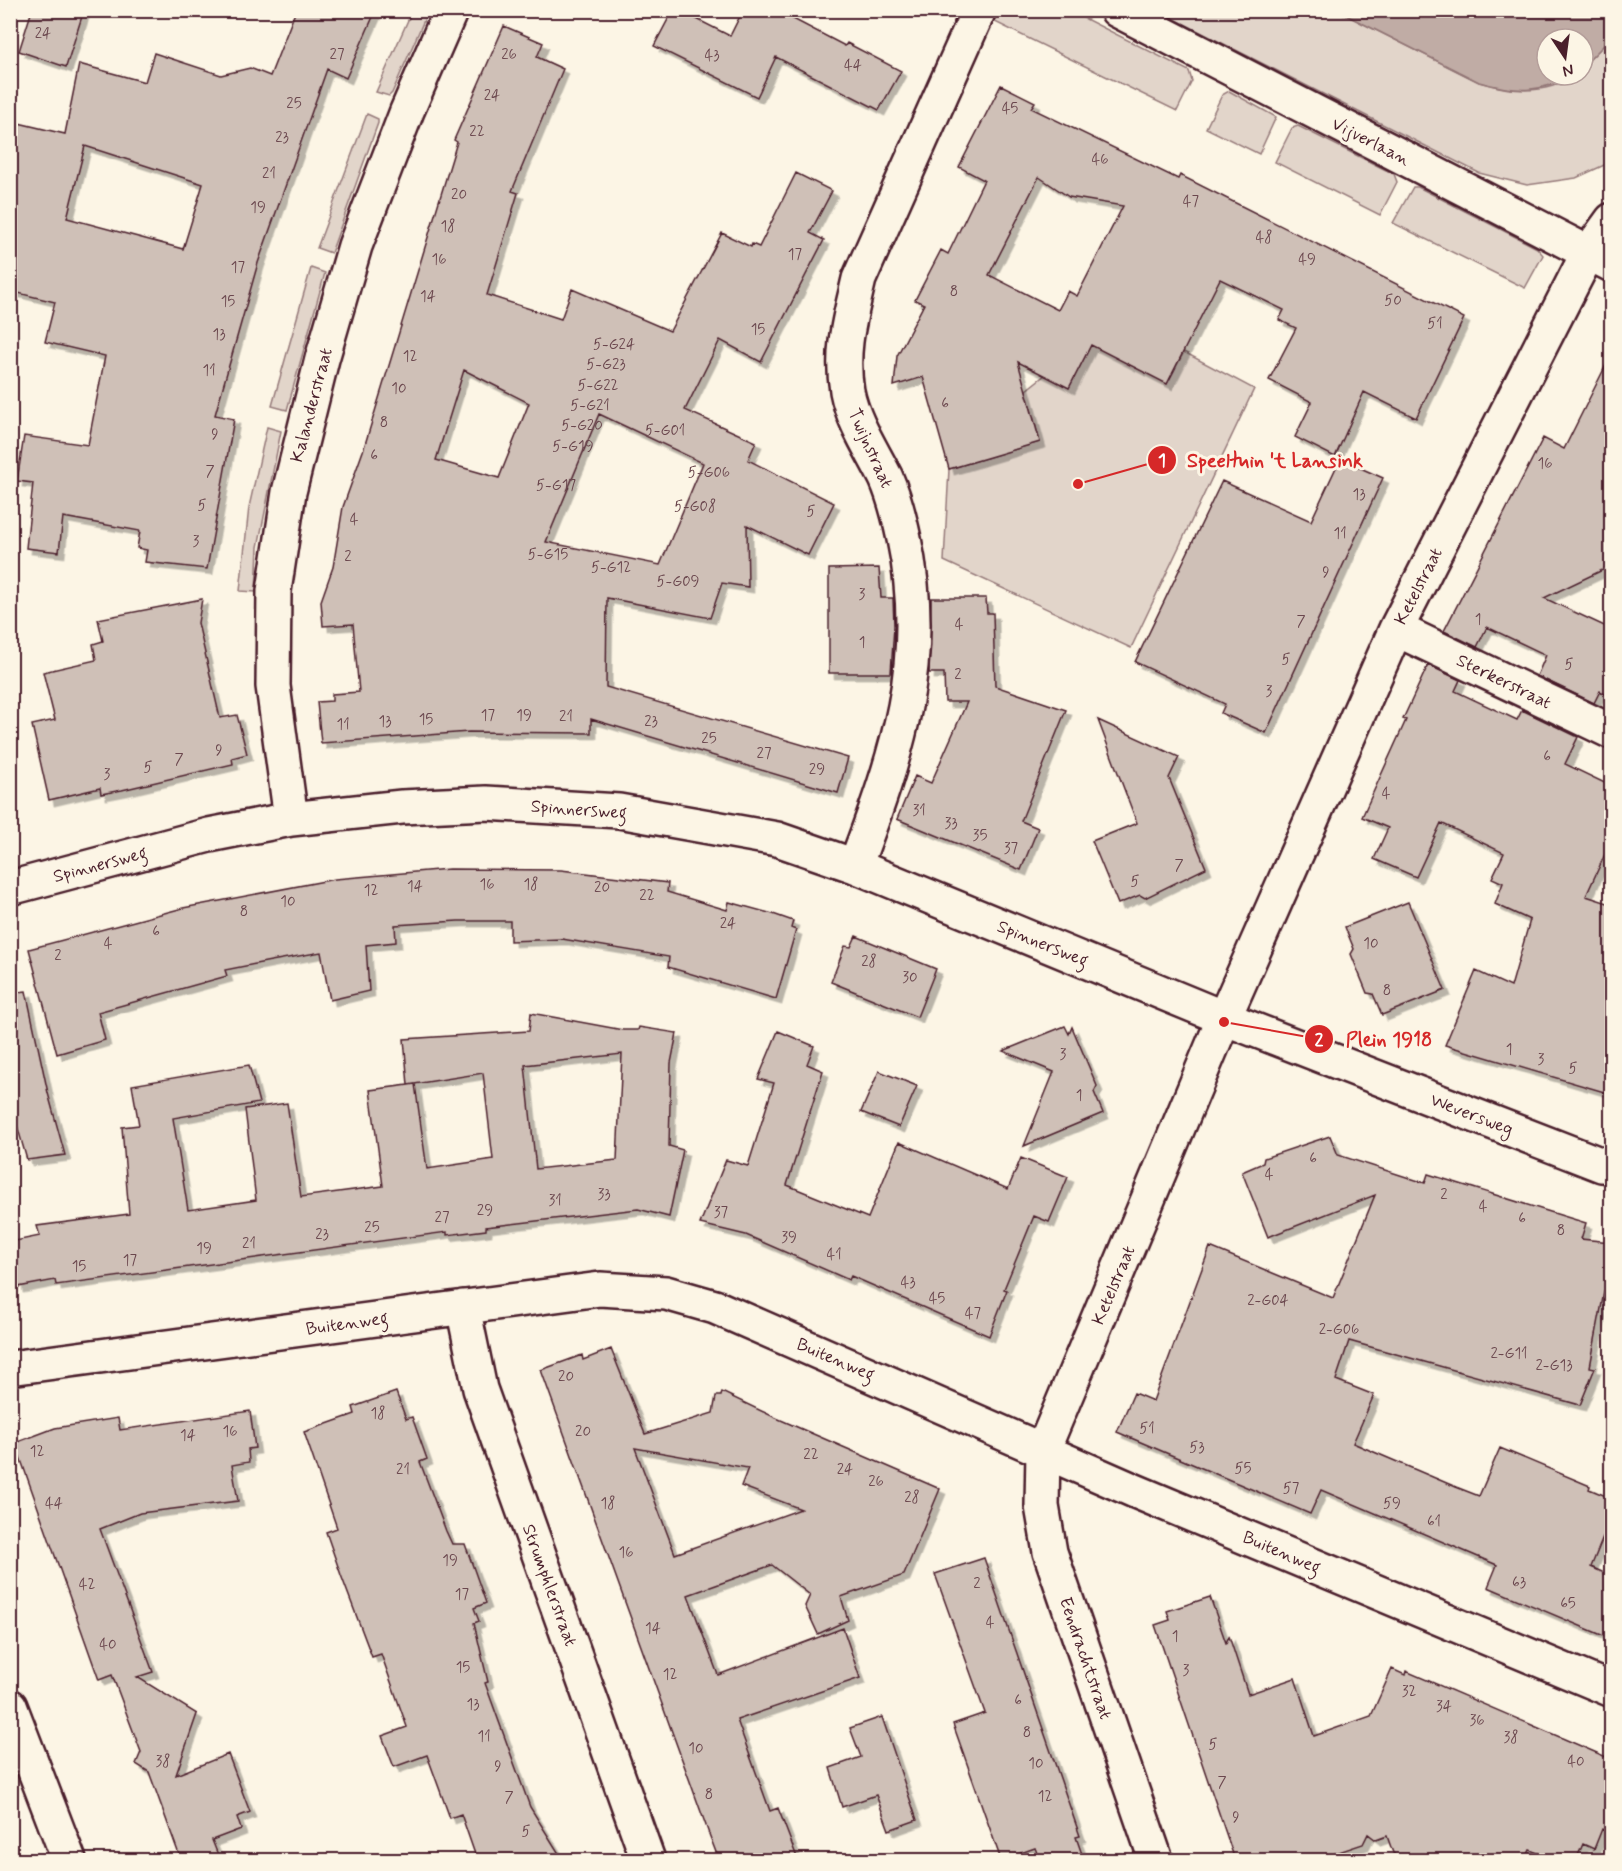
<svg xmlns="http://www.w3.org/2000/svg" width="1622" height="1871" font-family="Mynerve,sans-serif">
	<defs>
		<filter id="shadow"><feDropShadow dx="5.5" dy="5.5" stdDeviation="0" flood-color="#0004"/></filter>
	</defs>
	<rect width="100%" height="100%" fill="#fcf5e5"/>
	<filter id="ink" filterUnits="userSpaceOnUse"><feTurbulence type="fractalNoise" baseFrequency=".0167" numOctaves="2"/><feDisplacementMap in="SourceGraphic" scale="12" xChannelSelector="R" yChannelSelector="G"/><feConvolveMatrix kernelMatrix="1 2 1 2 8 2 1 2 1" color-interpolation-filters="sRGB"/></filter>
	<g filter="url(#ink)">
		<path fill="#e2d5ca" stroke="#967a7a" stroke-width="1.5" d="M 412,11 L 428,11 L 392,93 L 389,96 L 376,92 Z
			M 996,11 L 1070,11 L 1189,71 L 1192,81 L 1177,111 L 991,20 Z
			M 1159,11 L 1338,11 L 1479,82 C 1503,89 1528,94 1553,86 C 1565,82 1570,75 1583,75 L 1583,66 L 1611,38 L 1611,162 L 1576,178 L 1527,185 L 1479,173 Z
			M 1229,91 L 1276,117 L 1259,154 L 1206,128 L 1222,95 Z
			M 367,114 L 378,119 L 378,123 L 331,253 L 317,248 Z
			M 1298,126 L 1394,174 L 1397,182 L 1380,215 L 1275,162 L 1292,128 Z
			M 1413,187 L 1418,187 L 1537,248 L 1543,255 L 1525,288 L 1393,223 Z
			M 311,268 L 325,273 L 287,410 L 272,406 Z
			M 1094,339 L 1167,384 L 1184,352 L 1254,389 L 1131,648 L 944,561 L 949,469 L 1040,442 L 1026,390 L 1045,375 L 1069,388 Z
			M 267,427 L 281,431 L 258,547 L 256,592 L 240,591 L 249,507 Z"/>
		<path fill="#c0aca5" stroke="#917474" stroke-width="1.5" d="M 1338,11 L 1611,11 L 1611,38 L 1583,66 L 1583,39 L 1547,39 L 1547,75 L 1573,75 C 1541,94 1514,92 1479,82 Z"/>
		<path fill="#cfc0b7" stroke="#4a1f2b" stroke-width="1.5" fill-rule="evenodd" filter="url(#shadow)" d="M 32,10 L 84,10 L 66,67 L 19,51 Z
			M 296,10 L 376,10 L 346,78 L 327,69 L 258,263 L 215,415 L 234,419 L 207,569 L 145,562 L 147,550 L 137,548 L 140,531 L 63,517 L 59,552 L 26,548 L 33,483 L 17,481 L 24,436 L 88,445 L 105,356 L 45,342 L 55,302 L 10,291 L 10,121 L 65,134 L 79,64 L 145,82 L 154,53 L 221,75 L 250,68 L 270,76 ZM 85,146 L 203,184 L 183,249 L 67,218 Z
			M 673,10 L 679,10 L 730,36 L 743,10 L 776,10 L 845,46 L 847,43 L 901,71 L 879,110 L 776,57 L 757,97 L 654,46 Z
			M 504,26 L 543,43 L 537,57 L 563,69 L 512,191 L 518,193 L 487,295 L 561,319 L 572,289 L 670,331 L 722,233 L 751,247 L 752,244 L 759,247 L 796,173 L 832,191 L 810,233 L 824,240 L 761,362 L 720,340 L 685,410 L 756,442 L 748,460 L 834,503 L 808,555 L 747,525 L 748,587 L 722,583 L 710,618 L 607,598 L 606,687 L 848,758 L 838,793 L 591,719 L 591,733 L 469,732 L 321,743 L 317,702 L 332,701 L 332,694 L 359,692 L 353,624 L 323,626 L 321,601 L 333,567 L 343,507 L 363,451 L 457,142 L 454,140 ZM 464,370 L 529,403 L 499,478 L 436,460 ZM 599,414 L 703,463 L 660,565 L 546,542 Z
			M 1001,85 L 1035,102 L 1031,108 L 1178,179 L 1180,175 L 1464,318 L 1416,418 L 1364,392 L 1335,457 L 1295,437 L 1312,402 L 1269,380 L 1296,328 L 1279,320 L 1284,310 L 1220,279 L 1167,384 L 1091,345 L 1069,388 L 1018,362 L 1040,442 L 949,469 L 923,377 L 894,386 L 897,356 L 924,304 L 915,300 L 941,250 L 948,254 L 984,180 L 959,167 ZM 1039,177 L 1069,197 L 1123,206 L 1077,296 L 1068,291 L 1058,310 L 989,275 Z
			M 1611,355 L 1611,566 L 1544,598 L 1611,629 L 1611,697 L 1600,691 L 1594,703 L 1537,676 L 1546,655 L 1487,627 L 1477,647 L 1444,631 L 1543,438 L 1564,449 Z
			M 1340,459 L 1383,478 L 1266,733 L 1221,713 L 1225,704 L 1135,662 L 1222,481 L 1311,521 Z
			M 879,568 L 881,598 L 893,598 L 894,626 L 891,673 L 829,673 L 829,569 Z
			M 931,598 L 986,598 L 987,613 L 993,613 L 995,686 L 1066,710 L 1021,821 L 1038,828 L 1021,870 L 897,819 L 915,776 L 931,783 L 967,702 L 945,702 L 944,673 L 929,673 Z
			M 202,599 L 198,623 L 220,718 L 237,715 L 247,754 L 232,758 L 233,764 L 122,790 L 101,794 L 100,788 L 49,800 L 32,725 L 55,720 L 43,672 L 96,660 L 93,644 L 103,641 L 98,619 Z
			M 1428,665 L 1460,680 L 1455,691 L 1517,720 L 1522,710 L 1578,737 L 1565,764 L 1611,786 L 1611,841 L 1586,896 L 1611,904 L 1611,1094 L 1445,1045 L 1476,971 L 1511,987 L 1530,920 L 1495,904 L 1503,883 L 1492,878 L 1504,853 L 1441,823 L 1416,877 L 1374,859 L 1388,828 L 1362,817 L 1406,720 L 1403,719 Z
			M 1098,720 L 1179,757 L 1169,778 L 1206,868 L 1145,898 L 1140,895 L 1118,904 L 1092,841 L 1137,823 Z
			M 449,869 L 561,870 L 668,883 L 667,892 L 727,910 L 729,902 L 773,914 L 793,921 L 791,928 L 796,930 L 776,999 L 668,967 L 669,957 L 562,939 L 510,941 L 510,921 L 458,921 L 395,925 L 396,942 L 366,945 L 369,991 L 330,1000 L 321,952 L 271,961 L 225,970 L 227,976 L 98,1012 L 105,1040 L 57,1054 L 29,949 L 183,908 L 335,879 Z
			M 1408,902 L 1445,990 L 1382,1015 L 1373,994 L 1367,993 L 1351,954 L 1354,949 L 1345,927 Z
			M 856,936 L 936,969 L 917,1017 L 831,982 L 845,946 L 851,947 Z
			M 26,991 L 48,1093 L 65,1155 L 27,1160 L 10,1101 L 10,993 Z
			M 531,1013 L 623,1030 L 638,1030 L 639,1027 L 677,1033 L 671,1063 L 669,1146 L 683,1150 L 669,1217 L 638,1209 L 486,1227 L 486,1230 L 447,1235 L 447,1232 L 56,1285 L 55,1280 L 18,1287 L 10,1242 L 40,1236 L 37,1226 L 129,1214 L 122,1127 L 139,1125 L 132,1085 L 249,1065 L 259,1103 L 173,1118 L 188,1210 L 256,1200 L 245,1109 L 287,1103 L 301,1197 L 383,1186 L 370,1090 L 408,1085 L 404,1039 L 529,1031 ZM 622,1054 L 617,1160 L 536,1169 L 525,1065 ZM 483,1073 L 493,1159 L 427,1169 L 415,1084 L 408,1085 Z
			M 1065,1026 L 1069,1034 L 1072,1027 L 1097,1086 L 1094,1092 L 1103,1113 L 1024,1146 L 1054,1072 L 1003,1051 Z
			M 778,1031 L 814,1046 L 807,1064 L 823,1071 L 787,1185 L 868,1218 L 899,1142 L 1008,1189 L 1021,1158 L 1068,1177 L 1049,1222 L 1034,1216 L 1004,1289 L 1007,1290 L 989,1336 L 851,1276 L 849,1280 L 746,1235 L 700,1224 L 726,1160 L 748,1166 L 774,1083 L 758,1079 Z
			M 879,1071 L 917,1086 L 899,1127 L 861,1112 Z
			M 1330,1136 L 1338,1155 L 1425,1183 L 1428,1174 L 1547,1211 L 1586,1223 L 1581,1239 L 1611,1242 L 1611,1293 L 1604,1292 L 1590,1367 L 1595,1368 L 1580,1405 L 1349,1341 L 1336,1380 L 1374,1395 L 1353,1443 L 1456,1487 L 1479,1496 L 1500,1448 L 1590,1486 L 1589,1489 L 1611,1498 L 1611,1518 L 1591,1567 L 1611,1576 L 1611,1639 L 1488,1587 L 1497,1565 L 1321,1490 L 1310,1514 L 1117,1432 L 1134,1393 L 1153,1401 L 1210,1247 L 1333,1298 L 1375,1195 L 1268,1237 L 1242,1172 L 1263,1163 L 1264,1158 Z
			M 611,1349 L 645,1434 L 713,1413 L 716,1396 L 721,1396 L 722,1392 L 774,1417 L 940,1489 L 904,1575 L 841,1597 L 848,1620 L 818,1634 L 805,1606 L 810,1595 L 772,1565 L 688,1595 L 718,1675 L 843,1628 L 860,1678 L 737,1720 L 770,1811 L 778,1808 L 798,1860 L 719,1860 L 709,1834 L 541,1370 L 582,1355 L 583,1360 ZM 635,1448 L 748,1468 L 741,1486 L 801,1509 L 675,1554 Z
			M 396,1392 L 406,1419 L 412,1417 L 427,1459 L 420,1462 L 446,1531 L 452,1544 L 465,1544 L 486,1603 L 474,1608 L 479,1621 L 474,1623 L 488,1682 L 485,1683 L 530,1807 L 563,1860 L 477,1860 L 461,1814 L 450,1818 L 427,1755 L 394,1767 L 382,1736 L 407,1727 L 381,1654 L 372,1657 L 341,1575 L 326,1532 L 337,1528 L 304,1432 L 355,1414 L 353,1407 Z
			M 250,1411 L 255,1448 L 248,1449 L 249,1462 L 232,1465 L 238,1501 L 140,1513 L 100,1529 L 153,1672 L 137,1677 L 197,1714 L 176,1775 L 228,1754 L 250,1812 L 237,1817 L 241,1829 L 212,1840 L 220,1860 L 181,1860 L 149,1772 L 136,1764 L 141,1752 L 112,1675 L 99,1680 L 15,1443 L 55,1428 L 118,1418 L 120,1430 Z
			M 984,1558 L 1080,1836 L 1076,1837 L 1084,1860 L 1040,1860 L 1035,1848 L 1001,1860 L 953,1724 L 985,1713 L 935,1574 Z
			M 1210,1597 L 1226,1643 L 1229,1636 L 1248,1694 L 1295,1678 L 1314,1736 L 1371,1716 L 1392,1669 L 1405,1675 L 1406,1671 L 1611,1759 L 1611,1834 L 1602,1829 L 1594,1849 L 1583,1844 L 1576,1860 L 1556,1860 L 1530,1850 L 1525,1860 L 1403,1860 L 1393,1853 L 1387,1836 L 1376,1840 L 1368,1834 L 1363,1844 L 1315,1860 L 1235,1860 L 1155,1625 L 1170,1620 L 1167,1611 Z
			M 882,1717 L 917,1820 L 889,1830 L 876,1795 L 842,1807 L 830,1768 L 861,1757 L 850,1728 Z"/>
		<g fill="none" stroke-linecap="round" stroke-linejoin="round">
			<defs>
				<path id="minor" d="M 1117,10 L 1612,265
					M 1396,629 L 1612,732
					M 291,819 L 273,686 L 274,591 L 289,492 L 322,359 L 355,246 L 407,111 L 451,10
					M 855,866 C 897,755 930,660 904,539 C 900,520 894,496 886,478 C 872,450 853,422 847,391 C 840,350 850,318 859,279 L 979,10
					M 10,888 L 209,835 L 291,819 L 402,807 L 486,803 L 619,811 L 777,839 L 855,866 L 1224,1018 L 1602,1165 L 1612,1166
					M 463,1307 L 480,1389 L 648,1860
					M 10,1368 L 600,1289 L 666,1293 L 715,1307 L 1135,1491 L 1612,1690
					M 10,1706 L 69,1860
					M 1156,1860 L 1050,1552 L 1042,1506 L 1043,1450 L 1224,1018 L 1396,629 L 1588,253 L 1612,220"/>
			</defs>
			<use href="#minor" stroke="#4a1f2b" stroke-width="38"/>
			<use href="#minor" stroke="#fcf5e5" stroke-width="33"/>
		</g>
	</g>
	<g text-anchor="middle" stroke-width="6" stroke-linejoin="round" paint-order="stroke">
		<g font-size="15" fill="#6b474e">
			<text x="43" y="38">24</text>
			<text x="337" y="59">27</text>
			<text x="509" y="59">26</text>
			<text x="712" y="60">43</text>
			<text x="853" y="70">44</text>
			<text x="492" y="100">24</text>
			<text x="294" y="108">25</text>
			<text x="1010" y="113">45</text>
			<text x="477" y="136">22</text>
			<text x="282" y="142">23</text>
			<text x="1100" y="164">46</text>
			<text x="269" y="178">21</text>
			<text x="459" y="199">20</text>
			<text x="1191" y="206">47</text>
			<text x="258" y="212">19</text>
			<text x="448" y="231">18</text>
			<text x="1264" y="242">48</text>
			<text x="795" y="259">17</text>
			<text x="439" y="264">16</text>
			<text x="1307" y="264">49</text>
			<text x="238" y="272">17</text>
			<text x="954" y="296">8</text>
			<text x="428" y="301">14</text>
			<text x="1393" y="305">50</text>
			<text x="228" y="306">15</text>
			<text x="1435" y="328">51</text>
			<text x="758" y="334">15</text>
			<text x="219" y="339">13</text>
			<text x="614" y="349">5-G24</text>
			<text x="410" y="361">12</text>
			<text x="606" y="369">5-G23</text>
			<text x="209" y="375">11</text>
			<text x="598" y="390">5-G22</text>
			<text x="399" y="393">10</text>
			<text x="945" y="408">6</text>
			<text x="590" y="410">5-G21</text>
			<text x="384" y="427">8</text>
			<text x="582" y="430">5-G20</text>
			<text x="665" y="435">5-G01</text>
			<text x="215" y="439">9</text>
			<text x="573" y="451">5-G19</text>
			<text x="374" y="460">6</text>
			<text x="1545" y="468">16</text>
			<text x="210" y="476">7</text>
			<text x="709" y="477">5-G06</text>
			<text x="556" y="490">5-G17</text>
			<text x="1359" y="499">13</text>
			<text x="202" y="510">5</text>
			<text x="695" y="511">5-G08</text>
			<text x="811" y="516">5</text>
			<text x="354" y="524">4</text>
			<text x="1340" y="538">11</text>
			<text x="196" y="546">3</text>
			<text x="548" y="559">5-G15</text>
			<text x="348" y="561">2</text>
			<text x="611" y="572">5-G12</text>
			<text x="1326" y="577">9</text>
			<text x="678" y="586">5-G09</text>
			<text x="862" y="599">3</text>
			<text x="1478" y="624">1</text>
			<text x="1301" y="626">7</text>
			<text x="959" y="629">4</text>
			<text x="862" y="647">1</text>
			<text x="1286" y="664">5</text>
			<text x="1569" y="669">5</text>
			<text x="958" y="679">2</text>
			<text x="1269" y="696">3</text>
			<text x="488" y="720">17</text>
			<text x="524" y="720">19</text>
			<text x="566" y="721">21</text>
			<text x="426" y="724">15</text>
			<text x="385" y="726">13</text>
			<text x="651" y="726">23</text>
			<text x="343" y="729">11</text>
			<text x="709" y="743">25</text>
			<text x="219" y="755">9</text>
			<text x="764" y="758">27</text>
			<text x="1547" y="761">6</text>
			<text x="179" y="764">7</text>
			<text x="148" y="772">5</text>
			<text x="817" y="774">29</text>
			<text x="107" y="779">3</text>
			<text x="1386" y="798">4</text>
			<text x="919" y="815">31</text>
			<text x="951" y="828">33</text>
			<text x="980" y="840">35</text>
			<text x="1011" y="853">37</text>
			<text x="1179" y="870">7</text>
			<text x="1135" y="886">5</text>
			<text x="487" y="889">16</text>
			<text x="531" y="889">18</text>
			<text x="415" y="891">14</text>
			<text x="602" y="892">20</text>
			<text x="371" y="895">12</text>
			<text x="647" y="900">22</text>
			<text x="288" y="906">10</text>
			<text x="244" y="916">8</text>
			<text x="728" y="928">24</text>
			<text x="156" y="936">6</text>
			<text x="108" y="948">4</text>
			<text x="1371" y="948">10</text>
			<text x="58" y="960">2</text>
			<text x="869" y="966">28</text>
			<text x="910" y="982">30</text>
			<text x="1387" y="995">8</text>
			<text x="1509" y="1054">1</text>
			<text x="1063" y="1059">3</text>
			<text x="1541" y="1064">3</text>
			<text x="1573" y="1073">5</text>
			<text x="1079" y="1100">1</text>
			<text x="1313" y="1163">6</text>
			<text x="1269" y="1179">4</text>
			<text x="604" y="1199">33</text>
			<text x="1444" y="1199">2</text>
			<text x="555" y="1205">31</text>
			<text x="1483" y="1211">4</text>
			<text x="485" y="1215">29</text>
			<text x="721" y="1217">37</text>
			<text x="442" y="1222">27</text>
			<text x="1522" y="1223">6</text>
			<text x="372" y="1232">25</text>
			<text x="1561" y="1235">8</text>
			<text x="322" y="1239">23</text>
			<text x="789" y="1242">39</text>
			<text x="249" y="1248">21</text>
			<text x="204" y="1253">19</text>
			<text x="834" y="1259">41</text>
			<text x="130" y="1265">17</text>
			<text x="79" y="1271">15</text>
			<text x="908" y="1287">43</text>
			<text x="937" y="1303">45</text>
			<text x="1268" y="1305">2-G04</text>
			<text x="973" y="1318">47</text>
			<text x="1339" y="1334">2-G06</text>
			<text x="1509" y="1358">2-G11</text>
			<text x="1554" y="1370">2-G13</text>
			<text x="566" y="1381">20</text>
			<text x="378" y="1418">18</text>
			<text x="1147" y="1433">51</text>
			<text x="230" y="1436">16</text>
			<text x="583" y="1436">20</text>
			<text x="188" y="1440">14</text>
			<text x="1197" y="1452">53</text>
			<text x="37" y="1456">12</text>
			<text x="811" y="1459">22</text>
			<text x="1243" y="1473">55</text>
			<text x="403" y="1474">21</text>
			<text x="845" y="1474">24</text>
			<text x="876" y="1486">26</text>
			<text x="1291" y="1493">57</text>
			<text x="912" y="1502">28</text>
			<text x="54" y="1508">44</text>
			<text x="608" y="1508">18</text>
			<text x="1392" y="1508">59</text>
			<text x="1434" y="1526">61</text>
			<text x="626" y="1557">16</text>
			<text x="450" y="1565">19</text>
			<text x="1519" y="1587">63</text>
			<text x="977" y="1588">2</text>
			<text x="87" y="1589">42</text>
			<text x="462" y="1599">17</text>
			<text x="1568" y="1608">65</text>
			<text x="990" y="1627">4</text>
			<text x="653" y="1633">14</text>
			<text x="1175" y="1641">1</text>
			<text x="108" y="1649">40</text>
			<text x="463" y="1672">15</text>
			<text x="1186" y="1675">3</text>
			<text x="670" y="1679">12</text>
			<text x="1409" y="1696">32</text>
			<text x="1018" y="1705">6</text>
			<text x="473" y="1709">13</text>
			<text x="1444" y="1711">34</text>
			<text x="1477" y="1725">36</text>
			<text x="1027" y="1737">8</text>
			<text x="484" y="1741">11</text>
			<text x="1511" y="1742">38</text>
			<text x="1213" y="1749">5</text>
			<text x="696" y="1753">10</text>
			<text x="163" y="1766">38</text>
			<text x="1576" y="1766">40</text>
			<text x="1036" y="1768">10</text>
			<text x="498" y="1771">9</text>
			<text x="1222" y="1787">7</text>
			<text x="709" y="1799">8</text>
			<text x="1045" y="1801">12</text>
			<text x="509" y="1802">7</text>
			<text x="1236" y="1822">9</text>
			<text x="526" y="1836">5</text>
		</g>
		<g font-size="18" fill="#4a1f2b" stroke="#fcf5e5">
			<text transform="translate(1371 141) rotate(27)" y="6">Vijverlaan</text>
			<text transform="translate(311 405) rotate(-75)" y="6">Kalanderstraat</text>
			<text transform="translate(871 448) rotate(66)" y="6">Twijnstraat</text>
			<text transform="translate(1418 586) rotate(-63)" y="6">Ketelstraat</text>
			<text transform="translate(1504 681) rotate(26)" y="6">Sterkerstraat</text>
			<text transform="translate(579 809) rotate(4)" y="6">Spinnersweg</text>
			<text transform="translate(100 864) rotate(-15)" y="6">Spinnersweg</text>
			<text transform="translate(1043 943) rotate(22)" y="6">Spinnersweg</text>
			<text transform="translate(1472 1114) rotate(21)" y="6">Weversweg</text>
			<text transform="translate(1113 1285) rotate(-67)" y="6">Ketelstraat</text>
			<text transform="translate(347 1323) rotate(-8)" y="6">Buitenweg</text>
			<text transform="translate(836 1359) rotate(23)" y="6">Buitenweg</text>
			<text transform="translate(1282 1552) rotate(23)" y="6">Buitenweg</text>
			<text transform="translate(550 1585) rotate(70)" y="6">Strumphlerstraat</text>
			<text transform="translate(1086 1658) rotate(71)" y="6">Eendrachtstraat</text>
		</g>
	</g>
	<path fill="none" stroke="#d62828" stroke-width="2" d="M1078 484L1162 460M1224 1022L1319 1039"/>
	<g fill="#d62828" stroke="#fcf5e5" stroke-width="2">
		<circle cx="1078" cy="484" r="6"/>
		<circle cx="1224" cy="1022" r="6"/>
		<circle cx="1162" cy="460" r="15"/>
		<circle cx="1319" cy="1039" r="15"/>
	</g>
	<g font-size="18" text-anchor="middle" font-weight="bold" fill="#fff">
		<text x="1162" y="466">1</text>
		<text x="1319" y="1045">2</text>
	</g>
	<g font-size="20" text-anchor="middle" font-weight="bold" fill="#d62828" stroke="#fcf5e5" stroke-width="6" stroke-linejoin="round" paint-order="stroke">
		<text x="1275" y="467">Speeltuin 't Lansink</text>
		<text x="1389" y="1046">Plein 1918</text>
	</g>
	<rect width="1622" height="1871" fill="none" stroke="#fcf5e5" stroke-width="36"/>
	<rect x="18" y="18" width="1586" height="1835" fill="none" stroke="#4a1f2b" stroke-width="2" filter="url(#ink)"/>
	<g transform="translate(1565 57) rotate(167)"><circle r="28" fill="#fcf5e5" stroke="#b59f9b" stroke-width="1.5"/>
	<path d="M0-4.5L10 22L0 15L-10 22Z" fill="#4a1f2b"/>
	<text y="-9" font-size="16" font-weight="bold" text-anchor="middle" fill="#4a1f2b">N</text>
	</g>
</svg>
